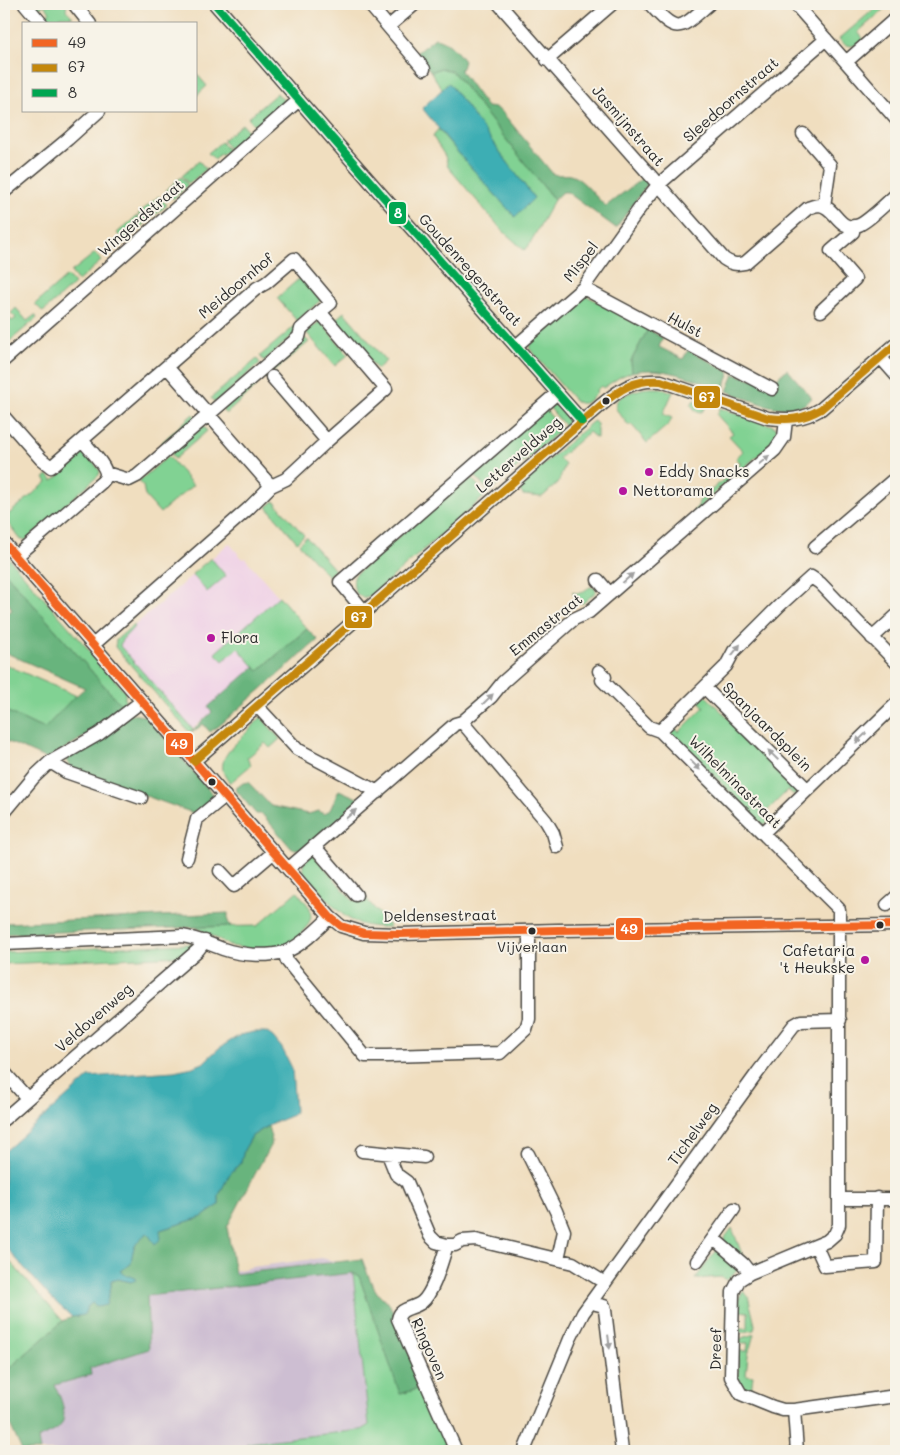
<svg xmlns="http://www.w3.org/2000/svg" width="900" height="1455" font-family="Mali,sans-serif">
	<rect width="100%" height="100%" fill="#f7f3e8"/>
	<filter id="ink" filterUnits="userSpaceOnUse"><feTurbulence type="fractalNoise" baseFrequency=".02" numOctaves="2"/><feDisplacementMap in="SourceGraphic" scale="10" xChannelSelector="R" yChannelSelector="G"/><feConvolveMatrix kernelMatrix="1 2 1 2 8 2 1 2 1" color-interpolation-filters="sRGB"/></filter>
	<filter id="wash" filterUnits="userSpaceOnUse"><feTurbulence type="fractalNoise" baseFrequency=".0096" numOctaves="4" result="noise"/><feDisplacementMap in="SourceGraphic" scale="20" xChannelSelector="R" yChannelSelector="G"/><feGaussianBlur stdDeviation="1.12" result="paint"/><feColorMatrix in="noise" values="0 0 0 0 0 0 0 0 0 0 0 0 0 0 0 0 0 1.4 0 .05"/><feComposite in="paint" operator="in"/></filter>
	<g filter="url(#wash)">
		<rect width="100%" height="100%" fill="#f0debf"/>
		<path fill="#efd0e6" d="M 229,543 L 243,559 L 245,558 L 307,629 L 208,707 L 212,712 L 193,728 L 191,727 L 120,646 L 122,640 L 134,626 Z"/>
		<path fill="#cdbed2" d="M 322,1258 L 360,1268 L 447,1451 L 31,1451 L 25,1437 L 41,1380 L 143,1292 L 252,1267 Z"/>
		<path fill="#81d293" stroke="#567e5f" d="M 34,4 L 55,4 L 57,5 L 59,4 L 67,4 L 66,10 L 73,17 L 60,17 L 60,24 L 46,21 L 44,19 L 45,16 L 50,12 L 44,5 L 38,9 L 35,9 L 34,7 Z
			M 880,4 L 890,4 L 858,32 L 864,40 C 855,47 847,49 839,39 Z
			M 441,68 L 453,72 L 460,81 L 554,200 L 528,247 L 524,250 L 502,230 L 448,167 L 445,156 L 433,137 L 438,129 L 460,155 L 515,217 L 534,198 L 449,83 L 442,89 L 431,72 Z
			M 196,73 L 207,86 L 196,96 Z
			M 277,93 L 286,103 L 284,105 L 265,122 L 260,122 L 255,126 L 248,118 Z
			M 242,124 L 249,132 L 229,149 L 223,140 Z
			M 221,142 L 228,150 L 222,155 L 220,154 L 214,159 L 208,153 Z
			M 199,161 L 206,169 L 189,184 L 182,176 Z
			M 181,177 L 188,185 L 173,199 L 166,190 Z
			M 159,196 L 167,205 L 145,223 L 138,214 Z
			M 137,216 L 144,224 L 124,241 L 117,233 Z
			M 95,253 L 101,261 L 78,281 L 71,272 Z
			M 67,276 L 74,284 L 43,312 L 35,304 Z
			M 302,276 L 322,299 L 297,321 L 277,298 Z
			M 585,295 L 648,329 L 631,361 L 632,372 L 620,377 L 603,388 L 601,386 L 596,391 L 597,393 C 590,400 584,408 574,400 L 529,348 L 530,346 L 527,342 L 532,338 L 534,339 L 579,300 L 579,297 Z
			M 16,308 L 27,321 L 35,315 L 37,318 L 4,346 L 4,329 L 8,325 L 4,319 L 7,316 L 12,321 L 16,318 L 11,313 Z
			M 344,312 L 386,361 L 377,369 L 336,322 L 336,319 Z
			M 320,321 L 348,355 L 335,366 L 306,332 Z
			M 295,326 L 299,330 L 264,361 L 260,356 Z
			M 305,338 L 309,342 L 273,372 L 270,368 Z
			M 257,359 L 260,363 L 215,403 L 211,398 Z
			M 253,383 L 256,387 L 226,414 L 222,410 Z
			M 647,388 L 660,388 L 673,392 L 663,414 L 672,418 L 669,424 L 647,443 L 631,424 L 629,426 L 616,409 C 616,406 616,403 617,401 C 621,394 639,389 647,388 Z
			M 694,400 L 705,403 L 705,409 L 700,413 L 697,412 L 691,405 Z
			M 554,405 L 561,407 L 568,415 L 567,424 L 565,426 L 548,406 Z
			M 720,408 L 774,426 L 779,432 L 780,436 L 770,447 L 768,447 L 703,503 L 702,508 L 696,514 L 693,511 L 698,506 L 699,501 L 741,464 L 736,458 L 743,451 L 729,436 L 733,433 L 717,415 Z
			M 545,409 L 562,429 L 489,492 L 472,472 Z
			M 193,414 L 197,418 L 164,447 L 161,443 Z
			M 594,421 L 597,424 L 597,438 L 596,438 L 589,432 L 559,458 L 565,465 L 558,483 L 542,497 L 523,495 L 518,488 L 519,486 L 592,422 Z
			M 203,426 L 207,431 L 175,459 L 171,454 Z
			M 77,450 L 85,451 L 100,471 L 99,475 L 26,540 L 21,540 L 4,518 L 47,482 L 44,478 L 48,475 L 53,481 L 77,460 L 72,454 Z
			M 168,456 L 193,485 L 160,513 L 145,496 L 143,486 L 139,481 Z
			M 469,475 L 486,495 L 373,594 C 371,595 368,597 365,597 C 355,599 351,583 355,575 Z
			M 274,501 L 304,535 L 297,542 L 267,507 Z
			M 306,537 L 335,570 L 328,576 L 299,544 Z
			M 4,553 L 125,691 L 125,708 L 114,697 L 4,571 Z
			M 211,558 L 226,576 L 207,592 L 192,574 Z
			M 590,587 L 595,588 L 596,592 L 582,604 L 572,592 C 581,595 583,591 590,587 Z
			M 279,596 L 307,629 L 258,671 L 238,648 L 223,661 L 215,653 Z
			M 133,625 L 135,626 L 122,640 L 120,646 L 191,727 L 193,728 L 191,732 L 188,731 L 115,647 L 116,640 Z
			M 4,664 L 77,696 L 45,728 L 37,726 L 4,710 Z
			M 705,695 L 799,788 L 795,796 L 788,790 L 763,815 L 770,822 L 763,825 L 669,732 L 669,728 L 672,725 L 679,732 L 704,707 L 698,700 Z
			M 261,717 L 280,739 L 270,748 L 265,743 L 247,758 L 251,765 L 230,783 C 215,766 225,754 239,740 C 246,733 254,725 261,717 Z
			M 312,853 L 353,901 L 364,896 L 390,927 C 356,928 345,919 323,895 C 316,887 309,880 303,871 L 303,864 Z
			M 297,891 L 310,908 L 311,918 L 308,925 L 298,937 L 287,945 L 250,949 L 231,946 L 195,927 L 257,926 Z
			M 191,944 L 196,946 L 183,956 L 4,964 L 4,952 Z
			M 732,1228 L 744,1259 L 746,1259 L 749,1265 L 723,1240 Z
			M 719,1247 L 741,1268 L 735,1272 L 727,1280 L 722,1277 L 695,1279 Z
			M 4,1255 L 63,1321 L 4,1373 Z
			M 353,1273 L 359,1276 L 401,1394 L 424,1387 L 450,1451 L 249,1451 L 247,1443 L 361,1430 L 369,1425 Z
			M 743,1291 L 748,1296 L 755,1325 L 754,1330 L 740,1333 L 740,1328 L 748,1328 L 748,1312 L 739,1311 L 739,1298 Z
			M 754,1334 L 748,1355 L 746,1375 L 753,1376 L 751,1391 L 744,1388 L 738,1377 L 738,1351 L 747,1351 L 748,1343 L 740,1343 L 740,1339 Z"/>
		<path fill="#68b47d" stroke="#4a7054" d="M 435,38 C 447,40 457,51 464,61 L 462,68 L 460,70 L 487,107 L 496,108 L 502,112 L 553,174 C 560,176 566,173 573,176 C 585,181 596,198 606,206 L 644,177 L 649,182 L 616,228 L 567,192 L 563,192 L 554,200 L 453,72 L 441,68 L 431,72 L 416,53 Z
			M 648,329 L 663,338 L 659,347 L 683,359 L 688,350 L 730,372 L 724,389 C 694,380 664,365 632,372 L 631,361 Z
			M 787,369 L 812,398 C 809,400 806,404 803,405 C 783,416 746,398 727,391 L 734,374 L 771,384 Z
			M 4,571 L 114,697 L 125,708 L 101,727 L 47,759 L 4,740 L 4,710 L 37,726 L 45,728 L 71,700 L 85,688 L 4,652 L 4,615 L 12,610 L 4,594 Z
			M 307,629 L 318,640 L 219,726 L 210,732 L 203,724 L 193,732 L 191,732 L 212,712 L 208,707 L 254,667 L 258,671 Z
			M 130,714 L 146,716 L 216,798 L 196,814 L 71,769 L 67,762 L 68,758 Z
			M 248,782 L 271,806 L 308,814 L 319,811 L 324,814 L 330,810 L 339,790 L 362,800 L 302,852 L 299,849 L 292,849 L 262,814 L 256,814 L 235,789 L 243,783 Z
			M 228,913 L 228,922 L 231,926 L 4,934 L 4,923 Z
			M 268,1126 L 272,1142 L 227,1227 L 235,1274 L 362,1259 C 368,1274 374,1296 389,1303 L 424,1387 L 400,1394 L 359,1276 L 353,1273 L 147,1296 L 149,1349 L 90,1368 L 91,1375 L 55,1385 C 61,1399 71,1419 56,1430 C 50,1434 43,1435 38,1439 L 40,1451 L 22,1451 L 4,1411 L 4,1373 L 63,1321 L 72,1317 L 84,1315 L 87,1307 L 111,1287 L 111,1282 L 117,1279 L 131,1282 L 127,1276 L 120,1272 L 130,1264 C 133,1248 135,1243 147,1232 L 155,1243 L 160,1230 L 202,1217 L 219,1205 L 219,1195 L 229,1175 L 241,1162 L 244,1150 L 252,1136 Z"/>
		<path fill="#3caeb4" stroke="#346c70" d="M 449,83 L 534,198 L 515,217 L 460,155 L 422,108 Z
			M 254,1032 L 266,1032 L 273,1037 L 282,1048 L 292,1068 L 295,1111 L 293,1115 L 271,1124 L 252,1136 L 244,1150 L 241,1162 L 229,1175 L 219,1195 L 219,1205 L 202,1217 L 160,1230 L 161,1239 L 155,1244 L 147,1233 C 134,1244 133,1247 131,1264 L 120,1271 L 127,1276 L 133,1276 L 136,1280 L 131,1282 L 118,1279 L 111,1281 L 111,1287 L 106,1305 L 98,1307 L 92,1303 L 87,1307 L 84,1315 L 72,1317 L 50,1297 L 4,1245 L 4,1152 L 89,1077 L 174,1071 L 193,1067 L 203,1063 L 219,1048 L 240,1035 Z"/>
	</g>
	<g filter="url(#ink)">
		<g fill="none" stroke-linecap="round" stroke-linejoin="round">
			<defs>
				<path id="minor" d="M 25,4 L 42,24
					M 74,4 L 90,24
					M 215,4 L 380,193 L 582,421
					M 369,4 L 424,69
					M 499,4 L 724,259 C 731,264 736,265 745,263 L 808,208 C 811,207 816,205 819,205 C 836,206 838,233 859,225 C 869,221 887,202 896,195
					M 650,4 C 678,36 680,29 709,4
					M 795,4 L 896,119
					M 389,26 L 415,4
					M 547,60 L 612,4
					M 846,62 L 896,18
					M 803,134 L 830,165 L 824,206
					M 4,192 L 68,139 L 99,111
					M 583,288 L 772,389
					M 821,311 L 855,279 L 831,251 L 853,232 L 854,226
					M 516,346 L 583,288 L 642,205 L 658,185 L 826,39
					M 881,358 L 896,375
					M 4,360 L 299,100
					M 167,367 L 271,486
					M 4,417 L 41,459 L 51,467 L 257,288 L 266,283 L 294,259 L 331,303 L 320,312 L 386,389 L 327,441 L 272,377
					M 106,473 L 129,480 L 137,476 L 299,337 L 301,329 L 320,312
					M 4,543 L 309,893 L 330,917 L 341,926 L 364,933 L 400,934 L 558,930 L 896,925
					M 815,547 L 892,481 L 896,482
					M 16,556 L 102,482 C 104,480 106,477 106,475 C 107,466 88,448 83,441
					M 598,580 L 610,594
					M 365,612 L 340,582 L 557,393
					M 872,638 L 896,616
					M 93,645 L 248,509 L 271,486 L 286,479 L 327,441
					M 599,671 L 605,677 L 602,680 L 649,727 L 660,731 L 839,909 L 839,1225 L 835,1234 L 827,1241 L 750,1273 L 739,1280 L 733,1292 L 731,1377 L 741,1394 L 773,1407 L 783,1410 L 794,1410 L 797,1451
					M 705,688 L 807,789
					M 257,706 L 297,749 L 378,792
					M 462,722 L 546,821 L 553,833 L 557,847
					M 660,731 L 726,666 L 734,651 L 780,605 L 811,577 L 820,583 L 896,662
					M 194,761 L 600,406 C 620,389 634,379 661,381 L 768,418 C 789,420 802,420 821,409 L 896,344
					M 50,762 L 66,772 L 141,798
					M 4,813 L 34,777 L 50,762 L 99,734 L 142,701
					M 763,833 L 896,704
					M 314,846 L 356,895
					M 187,858 L 197,819 L 225,796
					M 288,869 L 455,724 L 462,722 L 491,697 L 503,682 L 574,619 L 589,612 L 775,450 L 784,437 L 786,420
					M 220,871 L 234,886 L 274,852
					M 887,905 L 896,897
					M 4,944 L 182,936 C 197,938 209,944 223,949 C 240,955 266,957 284,952 C 299,948 319,928 330,917
					M 284,952 L 287,961 L 365,1056 L 387,1056 L 500,1053 L 526,1029 L 529,1019 L 529,931
					M 4,1072 L 27,1098
					M 4,1119 L 198,950 L 205,941
					M 362,1151 L 424,1157
					M 388,1154 L 396,1174 L 407,1182 L 430,1236 L 436,1242 L 447,1245 L 455,1245 L 462,1241 L 476,1240 L 573,1263 L 605,1283
					M 528,1154 L 556,1211 L 564,1231 L 558,1259
					M 839,1199 L 896,1199
					M 714,1239 L 743,1264 L 750,1273
					M 447,1245 C 442,1260 434,1292 422,1302 C 414,1309 400,1307 398,1319 L 456,1451
					M 816,1246 L 825,1266 L 876,1262 L 877,1198
					M 697,1261 L 734,1209
					M 592,1301 L 596,1304 L 604,1306 L 605,1310 L 622,1451
					M 794,1410 L 896,1396
					M 524,1451 L 570,1339 L 583,1313 L 758,1072 L 794,1025 L 801,1021 L 840,1020"/>
			</defs>
			<use href="#minor" stroke="#494641" stroke-width="15"/>
			<use href="#minor" stroke="#fff" stroke-width="12"/>
			<defs>
				<path id="bus-1" d="M 4,543 L 309,893 L 330,917 L 341,926 L 364,933 L 400,934 L 558,930 L 896,925"/>
				<path id="bus-2" d="M 194,761 L 600,406 C 620,389 634,379 661,381 L 768,418 C 789,420 802,420 821,409 L 896,344"/>
				<path id="bus-3" d="M 215,4 L 380,193 L 582,421"/>
			</defs>
			<use href="#bus-1" stroke="#f7f3e8" stroke-width="11"/>
			<use href="#bus-2" stroke="#f7f3e8" stroke-width="11"/>
			<use href="#bus-3" stroke="#f7f3e8" stroke-width="11"/>
			<use href="#bus-1" stroke="#f26522" stroke-width="8"/>
			<use href="#bus-2" stroke="#c4870b" stroke-width="8"/>
			<use href="#bus-3" stroke="#00a651" stroke-width="8"/>
		</g>
		<defs><path id="oneway-solid" d="M-6-.8H1V-3.2L6.5 0L1 3.2V.8H-6Z" transform="scale(1.25)"/></defs>
		<g fill="#a0a0a0">
			<use href="#oneway-solid" transform="translate(764 460) rotate(-40)"/>
			<use href="#oneway-solid" transform="translate(628 578) rotate(-41)"/>
			<use href="#oneway-solid" transform="translate(736 650) rotate(-52)"/>
			<use href="#oneway-solid" transform="translate(488 699) rotate(-44)"/>
			<use href="#oneway-solid" transform="translate(861 738) rotate(136)"/>
			<use href="#oneway-solid" transform="translate(773 755) rotate(-135)"/>
			<use href="#oneway-solid" transform="translate(695 765) rotate(45)"/>
			<use href="#oneway-solid" transform="translate(351 814) rotate(-41)"/>
			<use href="#oneway-solid" transform="translate(609 1342) rotate(83)"/>
		</g>
	</g>
	<g fill="#2b2b2b" stroke="#f7f3e8" stroke-width="2">
		<circle cx="606" cy="401" r="4.5"/>
		<circle cx="212" cy="782" r="4.5"/>
		<circle cx="880" cy="925" r="4.5"/>
		<circle cx="532" cy="931" r="4.5"/>
	</g>
	<g fill="#b5179e" stroke="#f7f3e8" stroke-width="2">
		<circle cx="649" cy="472" r="5"/>
		<circle cx="623" cy="491" r="5"/>
		<circle cx="211" cy="638" r="5"/>
		<circle cx="865" cy="960" r="5"/>
	</g>
	<g text-anchor="middle" stroke-width="4" stroke-linejoin="round" paint-order="stroke">
		<g font-size="14" fill="#2b2b2b" stroke="#f7f3e8">
			<text x="532" y="952">Vijverlaan</text>
		</g>
		<g font-size="15" fill="#2b2b2b" stroke="#f7f3e8">
			<text transform="translate(731 100) rotate(-41)" y="5">Sleedoornstraat</text>
			<text transform="translate(628 126) rotate(49)" y="5">Jasmijnstraat</text>
			<text transform="translate(141 218) rotate(-41)" y="5">Wingerdstraat</text>
			<text transform="translate(581 262) rotate(-52)" y="5">Mispel</text>
			<text transform="translate(470 270) rotate(48)" y="5">Goudenregenstraat</text>
			<text transform="translate(236 286) rotate(-40)" y="5">Meidoornhof</text>
			<text transform="translate(685 325) rotate(28)" y="5">Hulst</text>
			<text transform="translate(519 455) rotate(-41)" y="5">Letterveldweg</text>
			<text transform="translate(546 625) rotate(-39)" y="5">Emmastraat</text>
			<text transform="translate(767 727) rotate(45)" y="5">Spanjaardsplein</text>
			<text transform="translate(735 782) rotate(45)" y="5">Wilhelminastraat</text>
			<text transform="translate(440 916) rotate(-1)" y="5">Deldensestraat</text>
			<text transform="translate(94 1018) rotate(-41)" y="5">Veldovenweg</text>
			<text transform="translate(693 1134) rotate(-54)" y="5">Tichelweg</text>
			<text transform="translate(429 1349) rotate(66)" y="5">Ringoven</text>
			<text transform="translate(716 1349) rotate(-89)" y="5">Dreef</text>
		</g>
		<g font-size="15" fill="#2b2b2b" stroke="#f7f3e8" text-anchor="start">
			<text x="659" y="477">Eddy Snacks</text>
			<text x="633" y="496">Nettorama</text>
			<text x="221" y="643">Flora</text>
			<text x="855" y="956" text-anchor="end">Cafetaria<tspan x="855" dy="17">'t Heukske</tspan></text>
		</g>
	</g>
	<g stroke="#f7f3e8" stroke-width="2">
		<rect x="388" y="201" width="19" height="24" rx="5" fill="#00a651"/>
		<rect x="693" y="385" width="28" height="24" rx="5" fill="#c4870b"/>
		<rect x="344" y="605" width="29" height="24" rx="5" fill="#c4870b"/>
		<rect x="165" y="732" width="29" height="24" rx="5" fill="#f26522"/>
		<rect x="615" y="917" width="29" height="24" rx="5" fill="#f26522"/>
	</g>
	<g font-size="14" text-anchor="middle" font-weight="bold" fill="#fff">
		<text x="398" y="218">8</text>
		<text x="707" y="402">67</text>
		<text x="359" y="622">67</text>
		<text x="179" y="749">49</text>
		<text x="629" y="934">49</text>
	</g>
	<rect width="900" height="1455" fill="none" stroke="#f7f3e8" stroke-width="20"/>
	<rect x="22" y="22" width="175" height="90" fill="#f7f3e8" stroke="#a5a39c"/>
	<rect x="32" y="39" width="25" height="8" fill="#f26522" stroke="#a5a39c"/>
	<text x="68" y="48" font-size="15" fill="#2b2b2b">49</text>
	<rect x="32" y="64" width="25" height="8" fill="#c4870b" stroke="#a5a39c"/>
	<text x="68" y="72" font-size="15" fill="#2b2b2b">67</text>
	<rect x="32" y="89" width="25" height="8" fill="#00a651" stroke="#a5a39c"/>
	<text x="68" y="98" font-size="15" fill="#2b2b2b">8</text>
</svg>
